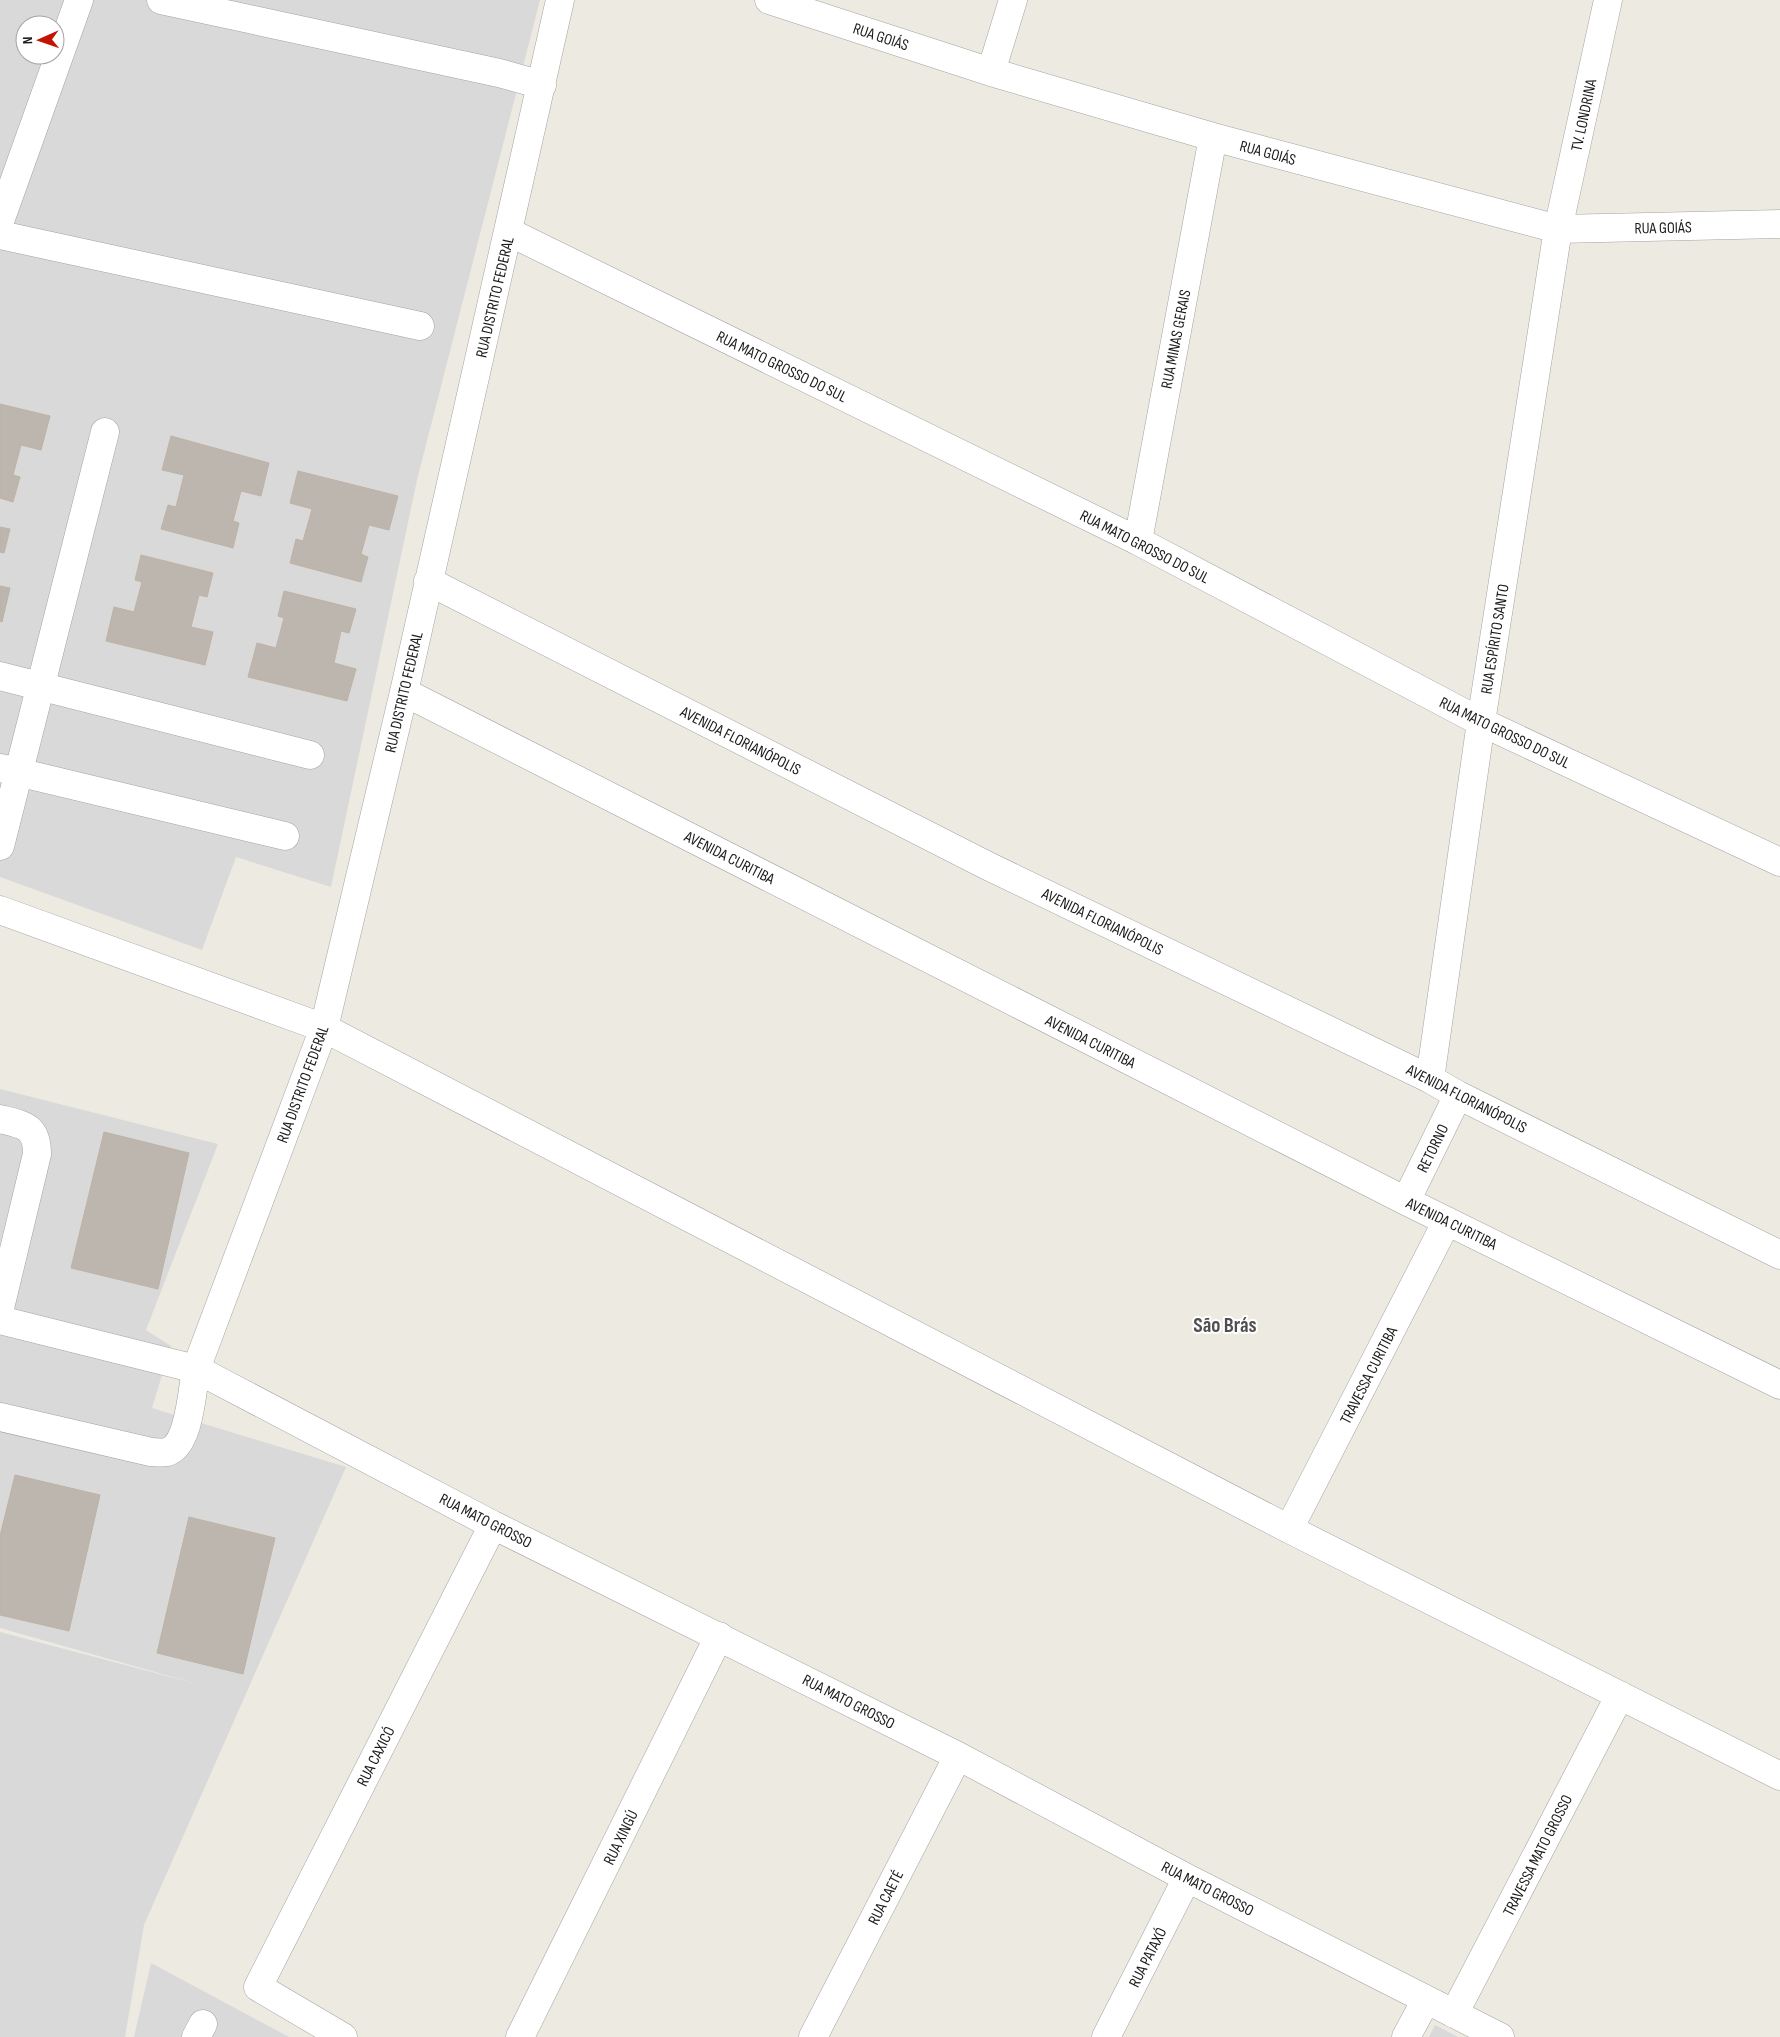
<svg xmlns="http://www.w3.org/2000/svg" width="1780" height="2037" font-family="'Sofia Sans Condensed',sans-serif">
	<rect width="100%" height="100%" fill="#edeae1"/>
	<path fill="#dad9d9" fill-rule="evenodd" d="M 0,0 L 540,0 L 417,480 L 331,887 L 236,857 L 202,950 L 0,877 ZM 25,25 L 55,25 L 55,55 L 25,55 Z
		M 0,1089 L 218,1144 L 146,1330 L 171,1346 L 152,1408 L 346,1467 L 144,1925 L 125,2037 L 0,2037 L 0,1632 L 201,1685 L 0,1628 Z
		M 151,1963 L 289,2037 L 134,2037 Z
		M 1435,2025 L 1458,2037 L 1429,2037 Z"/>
	<path fill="#bdb6ae" stroke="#beb2a4" d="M 0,404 L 50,416 L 41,450 L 21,445 L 13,475 L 20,477 L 13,502 L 0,498 Z
		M 171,436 L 269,463 L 261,496 L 241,491 L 233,521 L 239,523 L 233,548 L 161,529 L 168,505 L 176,507 L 184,475 L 162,470 Z
		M 298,471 L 398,496 L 389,530 L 369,525 L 361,554 L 368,557 L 361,582 L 290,563 L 296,539 L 303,541 L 312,509 L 290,503 Z
		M 0,527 L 10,529 L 4,553 L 0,552 Z
		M 141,555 L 213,573 L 207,597 L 199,595 L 191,627 L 213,632 L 205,665 L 106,641 L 114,607 L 134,612 L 142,582 L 135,580 Z
		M 0,586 L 10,588 L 2,622 L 0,621 Z
		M 284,591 L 356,609 L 349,633 L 341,631 L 334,663 L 356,669 L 347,701 L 248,677 L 257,643 L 276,648 L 284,618 L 278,616 Z
		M 104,1132 L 189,1153 L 158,1289 L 71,1268 Z
		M 15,1475 L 100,1495 L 69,1631 L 0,1615 L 0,1536 Z
		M 189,1517 L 275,1538 L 243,1674 L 157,1653 Z"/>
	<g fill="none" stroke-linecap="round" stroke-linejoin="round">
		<defs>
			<path id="minor" d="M 161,0 L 499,73 L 542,85
				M 769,0 L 991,72 L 1213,137 L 1558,229 L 1780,224
				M 991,72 L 1013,0
				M 0,221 L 79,0
				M 509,232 L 1138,541 L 1481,722 L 1780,862
				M 0,235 L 420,326
				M 1138,541 L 1213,137
				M 428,581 L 988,866 L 1430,1079 L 1458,1095 L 1780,1255
				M 0,676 L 310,755
				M 404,692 L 1406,1201 L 1780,1385
				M 1,768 L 285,836
				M 0,846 L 105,432
				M 0,910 L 324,1028 L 1289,1529 L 1780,1776
				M 1430,1079 L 1481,722 L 1558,229 L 1608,0
				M 0,1119 C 24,1125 37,1126 37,1154 L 0,1308
				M 1406,1201 L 1458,1095
				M 0,1320 L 196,1369 L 493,1525 L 958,1756 L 1187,1878 L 1500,2037
				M 0,1417 L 151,1452 C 155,1452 162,1453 167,1452 C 190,1445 192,1390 196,1369 L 324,1028 L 404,692 L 560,0
				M 1289,1529 L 1447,1221
				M 1454,2014 L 1620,1695
				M 196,2037 L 203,2024
				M 343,2037 L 258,1987 L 493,1525
				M 520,2037 L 719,1636
				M 813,2037 L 958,1756
				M 1106,2037 L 1187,1878
				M 1406,2037 L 1426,2000"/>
		</defs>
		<use href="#minor" stroke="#a3a3a3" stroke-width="29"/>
		<use href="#minor" stroke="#fff" stroke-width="28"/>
	</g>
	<g text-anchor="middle" stroke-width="4" stroke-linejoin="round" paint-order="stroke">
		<g font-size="16" fill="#1c1c1c" stroke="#fff">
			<text transform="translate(881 36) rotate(18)" y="6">RUA GOIÁS</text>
			<text transform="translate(1583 115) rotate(-78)" y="6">TV. LONDRINA</text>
			<text transform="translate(1268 152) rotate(15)" y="6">RUA GOIÁS</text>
			<text transform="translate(1663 227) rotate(-1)" y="6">RUA GOIÁS</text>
			<text transform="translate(494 297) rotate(-77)" y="6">RUA DISTRITO FEDERAL</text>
			<text transform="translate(1175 339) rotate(-79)" y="6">RUA MINAS GERAIS</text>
			<text transform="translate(782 366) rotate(26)" y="6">RUA MATO GROSSO DO SUL</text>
			<text transform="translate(1145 546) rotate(27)" y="6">RUA MATO GROSSO DO SUL</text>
			<text transform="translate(1494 639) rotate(-81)" y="6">RUA ESPÍRITO SANTO</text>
			<text transform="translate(403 692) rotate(-77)" y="6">RUA DISTRITO FEDERAL</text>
			<text transform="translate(1505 732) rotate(26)" y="6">RUA MATO GROSSO DO SUL</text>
			<text transform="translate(741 740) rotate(27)" y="6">AVENIDA FLORIANÓPOLIS</text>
			<text transform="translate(730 857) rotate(27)" y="6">AVENIDA CURITIBA</text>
			<text transform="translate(1103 921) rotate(26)" y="6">AVENIDA FLORIANÓPOLIS</text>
			<text transform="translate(1091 1041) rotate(27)" y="6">AVENIDA CURITIBA</text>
			<text transform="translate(302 1084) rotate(-70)" y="6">RUA DISTRITO FEDERAL</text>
			<text transform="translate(1467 1098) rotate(27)" y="6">AVENIDA FLORIANÓPOLIS</text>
			<text transform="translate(1432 1148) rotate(-64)" y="6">RETORNO</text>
			<text transform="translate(1452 1223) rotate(26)" y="6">AVENIDA CURITIBA</text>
			<text transform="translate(1368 1375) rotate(-63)" y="6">TRAVESSA CURITIBA</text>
			<text transform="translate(486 1520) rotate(27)" y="6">RUA MATO GROSSO</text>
			<text transform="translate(849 1701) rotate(27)" y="6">RUA MATO GROSSO</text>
			<text transform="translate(375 1756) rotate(-63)" y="6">RUA CAXICÓ</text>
			<text transform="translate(620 1837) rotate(-64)" y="6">RUA XINGÚ</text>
			<text transform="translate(1537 1855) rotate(-63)" y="6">TRAVESSA MATO GROSSO</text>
			<text transform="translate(1208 1888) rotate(27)" y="6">RUA MATO GROSSO</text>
			<text transform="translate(885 1897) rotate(-63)" y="6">RUA CAETÉ</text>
			<text transform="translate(1147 1957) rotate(-63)" y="6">RUA PATAXÓ</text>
		</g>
		<g font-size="21" font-weight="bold" fill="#4f4f4f" stroke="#fff">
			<text x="1225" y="1332">São Brás</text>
		</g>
	</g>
	<g transform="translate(40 40) rotate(268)"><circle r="24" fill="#ffffff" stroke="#a4a4a4"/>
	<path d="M0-4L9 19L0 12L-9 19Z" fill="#c51303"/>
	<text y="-8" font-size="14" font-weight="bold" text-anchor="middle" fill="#1c1c1c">N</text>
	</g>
</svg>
